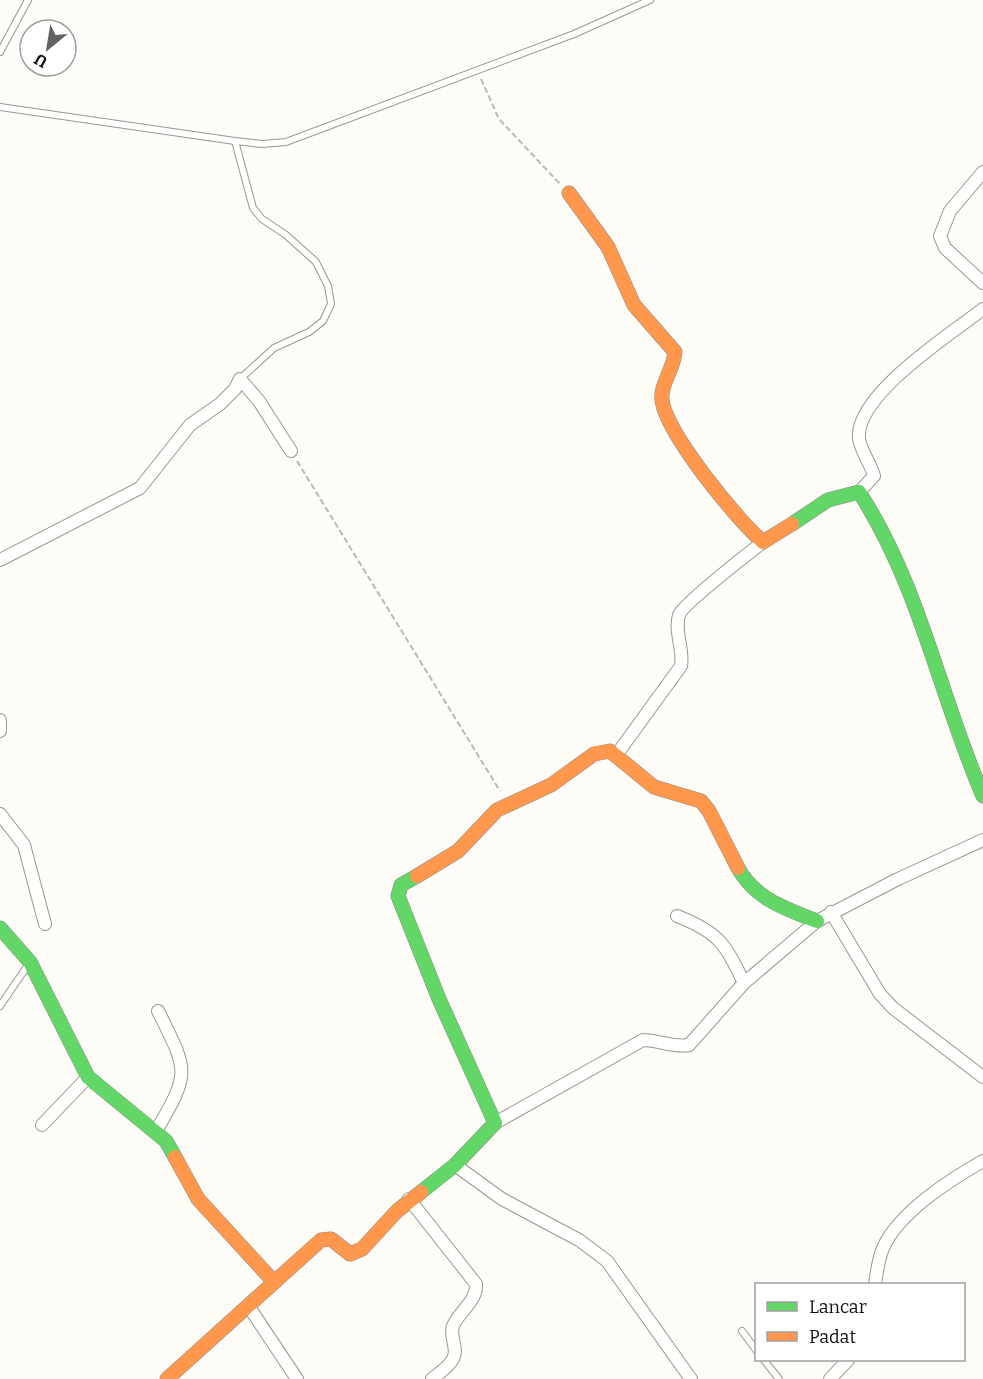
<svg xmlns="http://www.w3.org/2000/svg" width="983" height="1379" font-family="Bitter,serif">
	<rect width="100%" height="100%" fill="#fdfcf7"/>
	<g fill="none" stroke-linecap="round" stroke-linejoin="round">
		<defs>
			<path id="lane" d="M 0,52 L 28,0
				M 0,107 L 235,141 L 262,144 L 286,142 L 574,34 L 650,0
				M 235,141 L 253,208 L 262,219 L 286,235 L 316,262 L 328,286 L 331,304 L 323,321 L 309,332 L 274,348 L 240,379
				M 0,1006 L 28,965
				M 742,1331 L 756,1350
				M 764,1360 L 779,1379"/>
			<path id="street" d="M 983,172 L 950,211 L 940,236 L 945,248 L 983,283
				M 859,492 L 874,476 C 871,464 860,450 859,438 C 855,395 952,333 983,309
				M 0,560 L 140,488 L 190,425 L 220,404 L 235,389 L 240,379 L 259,401 L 291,451
				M 0,720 L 0,731
				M 617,754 L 681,666 C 684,649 674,632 679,615 C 683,604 749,553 763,542
				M 0,814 L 24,845 L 45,924
				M 831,912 L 880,994 L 893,1008 L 983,1077
				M 677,916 C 718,932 725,943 744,983
				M 495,1123 L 643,1040 C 659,1040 673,1048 689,1045 L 744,983 L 817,921 L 898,879 L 983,840
				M 42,1125 L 88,1077
				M 156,1131 C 191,1072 188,1071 158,1011
				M 455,1165 L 502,1199 L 579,1240 L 607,1261 L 691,1379
				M 409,1199 L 476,1284 C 477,1302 459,1311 453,1326 C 449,1338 459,1348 453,1359 C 448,1368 439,1373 432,1379
				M 875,1284 C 877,1272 878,1260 883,1248 C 898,1213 951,1179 983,1161
				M 249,1307 L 297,1379
				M 830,1379 L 848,1360"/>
			<path id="fast" d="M 792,524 L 828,500 L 859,492 C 920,586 939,694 983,796
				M 738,868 C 755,899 786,909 817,921
				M 417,876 L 401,885 L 398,896 L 439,999 L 495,1123 L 455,1165 L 421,1192
				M 0,928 L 30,962 L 88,1077 L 166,1141 L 175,1157"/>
			<path id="slow" d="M 569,193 L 608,247 L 634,305 L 675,352 C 674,369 660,384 662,400 C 666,433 737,520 763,542 L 792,524
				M 417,876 L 458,851 L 497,810 L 551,785 L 594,754 L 610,751 L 654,787 L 701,801 L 709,811 L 738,868
				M 175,1157 L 198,1199 L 274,1282
				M 167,1379 L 321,1240 L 331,1239 L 350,1254 L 362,1249 L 397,1211 L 421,1192"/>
		</defs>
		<use href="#lane" stroke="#979795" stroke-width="8"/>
		<use href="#street" stroke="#979795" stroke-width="14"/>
		<use href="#fast" stroke="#8e8d8b" stroke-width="15"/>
		<use href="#slow" stroke="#8e8d8b" stroke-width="15"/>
		<path stroke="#b9b9b8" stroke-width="2" stroke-dasharray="6 3" stroke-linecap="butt" d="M 481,79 L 499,119 L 560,184
			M 297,461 L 500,791"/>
		<use href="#lane" stroke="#fffffe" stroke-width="6"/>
		<use href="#street" stroke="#fffffe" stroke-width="12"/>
		<use href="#fast" stroke="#63d668" stroke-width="14"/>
		<use href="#slow" stroke="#ff974d" stroke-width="14"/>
	</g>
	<rect x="755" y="1283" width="210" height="78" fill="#ffffff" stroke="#a0a0a0" stroke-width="1.5"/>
	<rect x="767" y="1302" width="30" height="9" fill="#63d668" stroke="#a0a0a0" stroke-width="1.5"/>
	<text x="809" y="1313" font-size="18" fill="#111111">Lancar</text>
	<rect x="767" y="1332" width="30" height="9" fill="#ff974d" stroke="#a0a0a0" stroke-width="1.5"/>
	<text x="809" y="1343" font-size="18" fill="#111111">Padat</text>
	<g transform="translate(48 48) rotate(210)"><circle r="28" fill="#ffffff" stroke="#a0a0a0" stroke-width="1.5"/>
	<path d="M0-4.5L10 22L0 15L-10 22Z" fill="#646362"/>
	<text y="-9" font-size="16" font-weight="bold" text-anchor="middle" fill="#111111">U</text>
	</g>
</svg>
